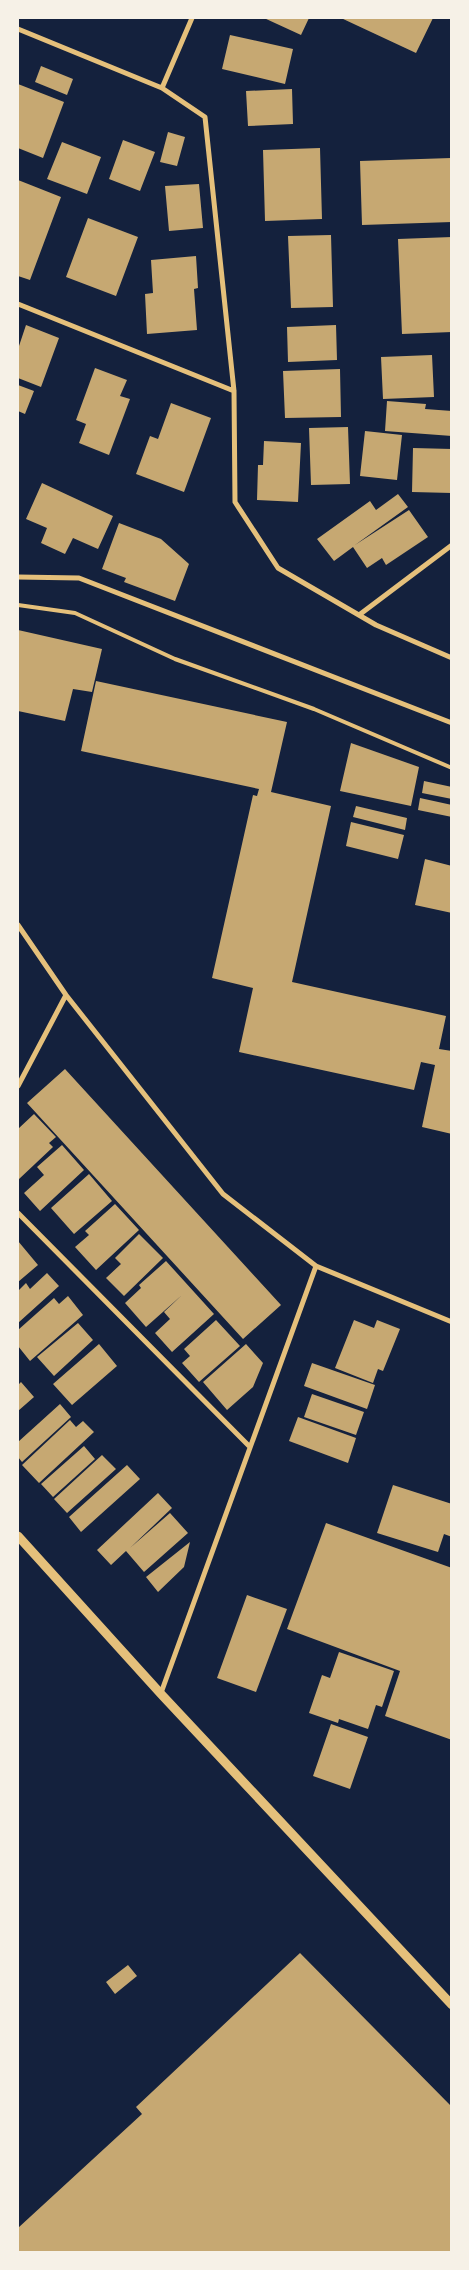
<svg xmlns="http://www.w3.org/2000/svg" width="469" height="2270" font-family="'IBM Plex Serif',serif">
	<rect width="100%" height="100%" fill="#14213d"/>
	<path fill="#c6a872" d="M 264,18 L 309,18 L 301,35 Z
		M 341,18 L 433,18 L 416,53 Z
		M 230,35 L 293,49 L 285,84 L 222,69 Z
		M 41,66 L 73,79 L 67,95 L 35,82 Z
		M 18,84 L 64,102 L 43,158 L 18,148 Z
		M 292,89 L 293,124 L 248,126 L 246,91 Z
		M 168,132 L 185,137 L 177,166 L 160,162 Z
		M 123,140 L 155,152 L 140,191 L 109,179 Z
		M 62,142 L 101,157 L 87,194 L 47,179 Z
		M 320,148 L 322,219 L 265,221 L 263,150 Z
		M 451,158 L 452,222 L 362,225 L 360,161 Z
		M 18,180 L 61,197 L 30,280 L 18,276 Z
		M 199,184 L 203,228 L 169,231 L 165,186 Z
		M 88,218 L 138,237 L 116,296 L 66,277 Z
		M 331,235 L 333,307 L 291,308 L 288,236 Z
		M 452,237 L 452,332 L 402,334 L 398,239 Z
		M 196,256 L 198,288 L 194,289 L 197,330 L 147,334 L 145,294 L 153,293 L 151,260 Z
		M 26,325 L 59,338 L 41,387 L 18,378 L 18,349 Z
		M 336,325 L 337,360 L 288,362 L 287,327 Z
		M 432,355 L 434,397 L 383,399 L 381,357 Z
		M 95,368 L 127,380 L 120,396 L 130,399 L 109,455 L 79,443 L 86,424 L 76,420 Z
		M 340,369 L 341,417 L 285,418 L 283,371 Z
		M 18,385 L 34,391 L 25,414 L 18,411 Z
		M 387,401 L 426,404 L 425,409 L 452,411 L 452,436 L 385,431 Z
		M 171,403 L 211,418 L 184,492 L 136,474 L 150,436 L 158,439 Z
		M 348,427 L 350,484 L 311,485 L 309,428 Z
		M 365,431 L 402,435 L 397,480 L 360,476 Z
		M 264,441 L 301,443 L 298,502 L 257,500 L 258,465 L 263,465 Z
		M 413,448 L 452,449 L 452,493 L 412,492 Z
		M 42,483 L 113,516 L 98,549 L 73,538 L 65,554 L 41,543 L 47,528 L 26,519 Z
		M 398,494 L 408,507 L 355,545 L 409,510 L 428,537 L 386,565 L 382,558 L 367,568 L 353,547 L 334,561 L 317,539 L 370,501 L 376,510 Z
		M 119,523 L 161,539 L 189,564 L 175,601 L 124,582 L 126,578 L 102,569 Z
		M 18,630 L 102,649 L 92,692 L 73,689 L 65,721 L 18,711 Z
		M 96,681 L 287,722 L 271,792 L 331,806 L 292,982 L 446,1016 L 439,1049 L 452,1051 L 452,1134 L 422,1127 L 435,1065 L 421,1062 L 414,1090 L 239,1052 L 253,988 L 212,978 L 253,795 L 257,796 L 259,789 L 81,751 Z
		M 351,743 L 419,767 L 411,806 L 340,791 Z
		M 424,781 L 452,787 L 452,799 L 422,793 Z
		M 420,798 L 452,805 L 452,817 L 418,810 Z
		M 356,806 L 407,818 L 405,830 L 353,817 Z
		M 351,822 L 404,835 L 398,859 L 346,846 Z
		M 425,859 L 452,866 L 452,913 L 415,905 Z
		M 65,1069 L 281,1305 L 243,1339 L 27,1103 Z
		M 34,1114 L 56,1137 L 49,1143 L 53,1147 L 18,1180 L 18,1129 Z
		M 62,1145 L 84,1170 L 40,1211 L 24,1193 L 44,1175 L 37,1167 Z
		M 89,1174 L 112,1201 L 74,1234 L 51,1208 Z
		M 115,1204 L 139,1230 L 96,1270 L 75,1247 L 89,1235 L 85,1231 Z
		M 139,1234 L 163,1258 L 124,1296 L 106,1278 L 121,1264 L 115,1258 Z
		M 18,1241 L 38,1265 L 18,1282 Z
		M 166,1261 L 214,1314 L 172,1352 L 155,1333 L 170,1319 L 164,1312 L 182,1295 L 146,1327 L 125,1303 L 141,1288 L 139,1285 Z
		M 47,1273 L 59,1286 L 18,1323 L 18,1291 L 26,1283 L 30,1289 Z
		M 68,1296 L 83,1315 L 30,1361 L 18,1346 L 18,1330 L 54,1298 L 59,1304 Z
		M 216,1320 L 240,1346 L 199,1382 L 182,1363 L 190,1356 L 184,1349 Z
		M 354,1320 L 374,1328 L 377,1320 L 400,1329 L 383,1371 L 378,1369 L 373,1383 L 335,1368 Z
		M 78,1323 L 93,1340 L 54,1376 L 37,1357 Z
		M 99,1344 L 117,1366 L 72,1405 L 53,1384 Z
		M 246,1344 L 263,1363 L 253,1387 L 227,1410 L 203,1382 Z
		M 312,1363 L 375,1385 L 367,1409 L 304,1386 Z
		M 21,1382 L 34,1397 L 18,1411 L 18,1385 Z
		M 312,1394 L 364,1412 L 356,1435 L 304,1417 Z
		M 60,1404 L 71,1417 L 22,1462 L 18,1457 L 18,1442 Z
		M 298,1417 L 356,1438 L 348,1463 L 289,1441 Z
		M 70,1420 L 76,1427 L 83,1421 L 94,1432 L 39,1483 L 22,1465 Z
		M 84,1446 L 95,1459 L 53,1497 L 41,1484 Z
		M 102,1455 L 116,1469 L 67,1513 L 54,1499 Z
		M 127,1465 L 140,1479 L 81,1532 L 69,1517 Z
		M 393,1485 L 452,1504 L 452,1537 L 444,1534 L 438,1552 L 377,1533 Z
		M 158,1493 L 172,1508 L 130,1548 L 170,1513 L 188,1533 L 144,1572 L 126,1551 L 111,1565 L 97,1550 Z
		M 326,1523 L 452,1568 L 452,1740 L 385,1716 L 400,1671 L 287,1629 Z
		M 190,1542 L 184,1567 L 158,1592 L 146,1577 Z
		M 247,1595 L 287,1609 L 256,1692 L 217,1678 Z
		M 339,1652 L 394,1671 L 382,1707 L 376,1705 L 368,1729 L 339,1719 L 338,1723 L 309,1713 L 322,1675 L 330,1678 Z
		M 331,1724 L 368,1737 L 350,1789 L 313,1776 Z
		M 300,1953 L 452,2107 L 452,2252 L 18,2252 L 18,2228 L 142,2114 L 136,2107 Z
		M 128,1965 L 137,1976 L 115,1994 L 106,1982 Z"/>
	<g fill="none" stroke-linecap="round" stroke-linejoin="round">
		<path stroke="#e5c07b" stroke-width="4" d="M 18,605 L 75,613 L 175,659 L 314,709 L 452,768"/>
		<path stroke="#e5c07b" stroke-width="5" d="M 18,29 L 162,88 L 205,117 L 234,391 L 235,502 L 278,568 L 376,625 L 452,658
			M 162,88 L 192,18
			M 18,304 L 234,391
			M 18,577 L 79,578 L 452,723
			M 359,615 L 452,545
			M 18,925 L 66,995 L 223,1194 L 316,1266 L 452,1322
			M 18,1086 L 66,995
			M 18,1213 L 249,1446
			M 161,1693 L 316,1266"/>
		<path stroke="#e5c07b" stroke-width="9" d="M 18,1536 L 161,1694 L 452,2005"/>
	</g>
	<rect width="469" height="2270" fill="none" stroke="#f6f1e7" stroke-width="38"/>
</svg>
